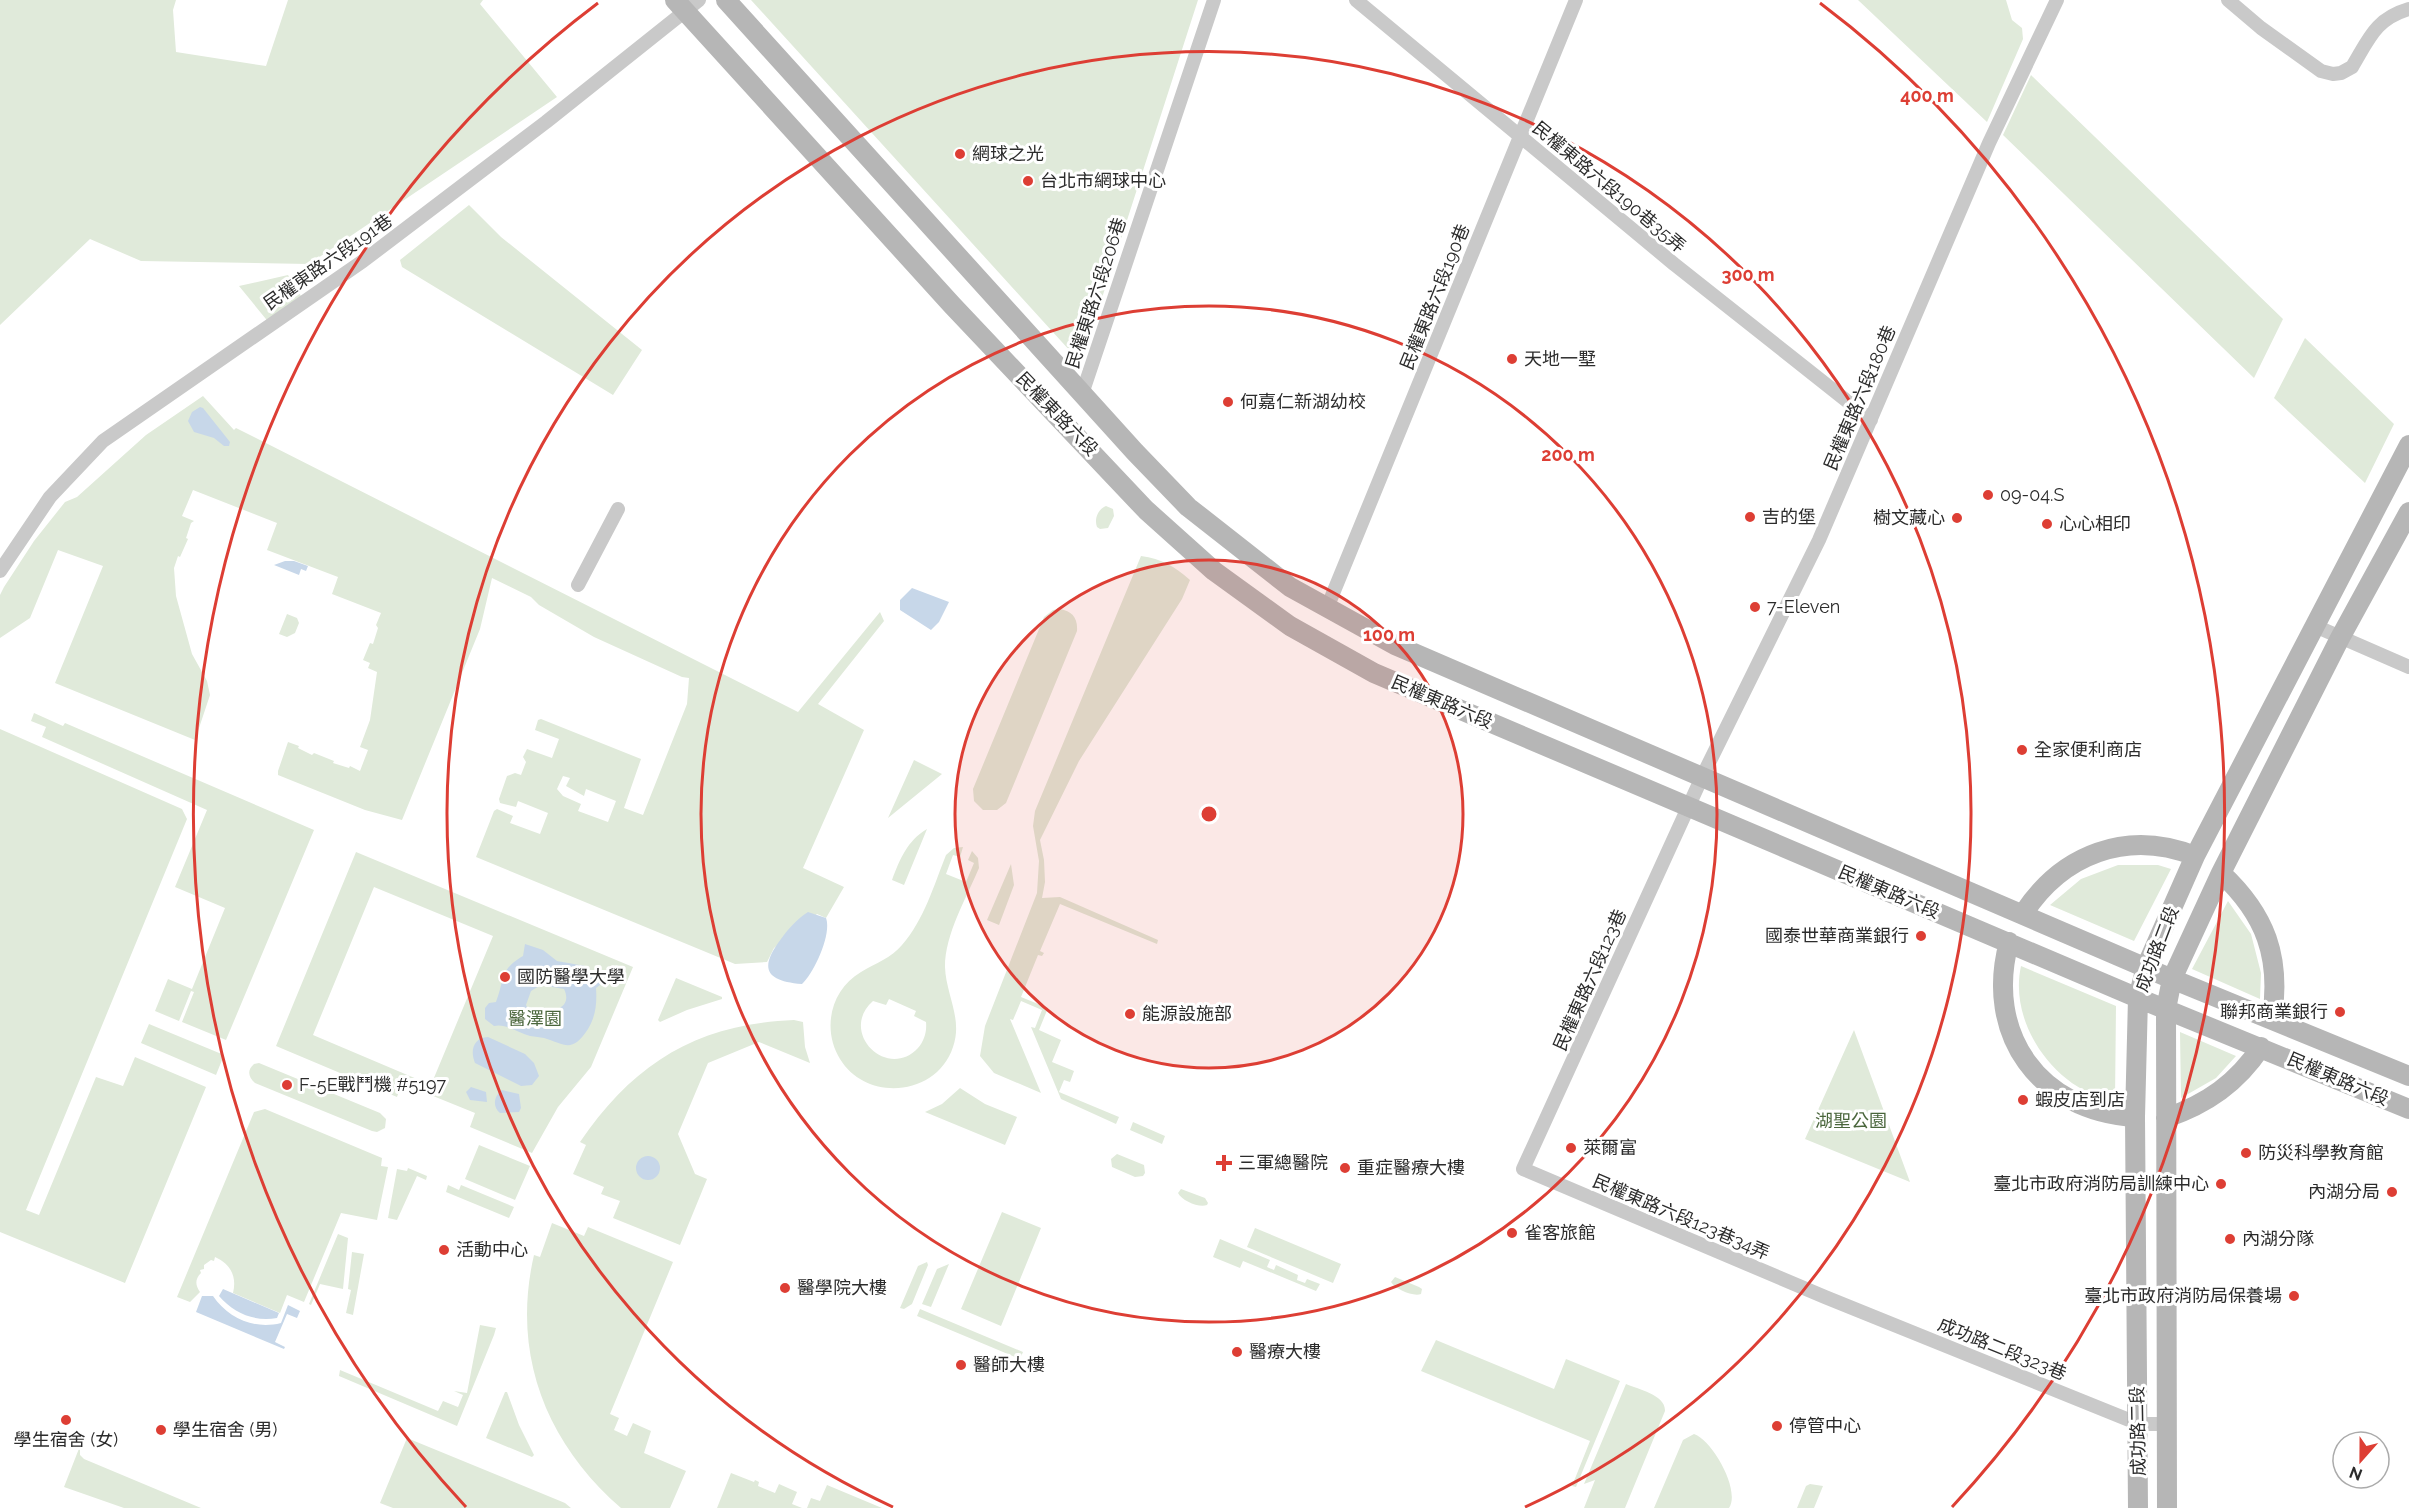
<svg xmlns="http://www.w3.org/2000/svg" width="2409" height="1508" font-family="Raleway,'Noto Sans TC',sans-serif">
	<rect width="100%" height="100%" fill="#fff"/>
	<path fill="#e0eada" fill-rule="evenodd" d="M 0,0 L 176,0 L 173,10 L 176,52 L 266,66 L 288,0 L 483,0 L 480,4 L 557,97 L 309,264 L 141,261 L 90,239 L 0,325 Z
		M 751,0 L 1198,0 L 1081,363 Z
		M 1858,0 L 2006,0 L 2012,20 L 2022,28 L 2023,39 L 1987,122 Z
		M 2031,75 L 2283,319 L 2254,378 L 2003,135 Z
		M 469,205 L 501,237 L 642,350 L 613,395 L 402,267 L 400,260 Z
		M 288,275 L 301,296 L 270,324 L 239,286 Z
		M 2305,338 L 2394,424 L 2365,483 L 2274,398 Z
		M 203,396 L 234,430 L 236,428 L 798,712 L 880,612 L 884,621 L 818,704 L 864,730 L 803,868 L 844,887 L 826,918 L 817,914 L 774,948 L 767,962 L 735,964 L 476,857 L 494,811 L 497,809 L 513,816 L 510,823 L 540,834 L 548,813 L 518,801 L 516,807 L 500,803 L 499,799 L 507,776 L 515,773 L 521,775 L 526,762 L 523,757 L 527,749 L 552,758 L 559,739 L 535,730 L 538,720 L 541,719 L 641,759 L 624,808 L 643,815 L 687,704 L 689,678 L 682,677 L 594,637 L 539,605 L 531,597 L 492,578 L 480,629 L 402,820 L 365,810 L 278,775 L 278,771 L 288,742 L 299,746 L 298,748 L 312,755 L 314,753 L 334,761 L 333,763 L 349,768 L 350,766 L 360,771 L 368,750 L 360,747 L 370,720 L 377,672 L 368,668 L 370,663 L 363,660 L 370,643 L 373,644 L 378,628 L 376,625 L 381,613 L 332,594 L 338,577 L 267,550 L 277,523 L 193,490 L 182,516 L 194,521 L 191,523 L 186,538 L 188,539 L 180,557 L 178,556 L 174,568 L 176,596 L 192,654 L 207,681 L 210,695 L 195,740 L 55,683 L 103,566 L 58,550 L 30,618 L 0,638 L 0,595 L 4,587 L 34,541 L 65,502 L 77,497 L 146,435 ZM 563,776 L 570,778 L 566,786 L 584,796 L 586,789 L 616,801 L 608,822 L 578,811 L 581,804 L 563,796 L 557,789 Z
		M 1106,506 L 1113,509 L 1114,516 L 1108,528 L 1100,529 L 1097,527 C 1094,519 1098,509 1106,506 Z
		M 1141,556 C 1162,559 1174,566 1190,580 L 1182,599 L 1079,761 L 1040,840 L 1044,860 L 1045,882 L 1042,898 L 1060,897 L 1158,940 L 1157,944 L 1060,904 L 1040,951 L 1044,953 L 1042,956 L 1038,955 L 1021,997 L 1048,1008 L 1039,1030 L 1061,1040 L 1052,1062 L 1074,1071 L 1070,1082 L 1064,1080 L 1059,1092 L 1119,1117 L 1116,1124 L 1061,1099 L 1031,1027 L 1035,1028 L 1042,1010 L 1021,1001 L 1013,1020 L 1010,1019 L 1041,1093 L 994,1073 L 980,1056 L 985,1026 L 1037,893 L 1039,861 L 1033,826 L 1035,811 Z
		M 1060,609 C 1072,611 1078,618 1077,631 L 1006,803 L 997,810 L 983,810 L 974,801 L 973,789 L 1044,617 L 1053,610 Z
		M 287,614 L 297,618 L 299,623 L 295,633 L 287,637 L 279,634 Z
		M 34,713 L 63,726 L 65,723 L 314,830 L 226,1040 L 182,1022 L 194,992 L 191,991 L 179,1021 L 155,1011 L 168,979 L 192,989 L 225,908 L 175,887 L 207,810 L 42,737 L 46,727 L 31,721 Z
		M 0,729 L 182,809 L 187,819 L 26,1210 L 39,1215 L 96,1077 L 123,1086 L 135,1057 L 206,1087 L 125,1283 L 0,1232 Z
		M 914,760 L 942,774 L 888,818 Z
		M 927,829 L 904,885 L 892,880 C 900,859 907,841 927,829 Z
		M 963,847 L 960,857 L 953,855 L 946,874 L 966,882 L 974,863 L 968,860 L 972,851 L 978,858 L 979,868 C 966,899 945,934 945,967 C 946,995 963,1019 953,1047 C 937,1096 867,1103 840,1059 C 822,1030 830,990 861,972 C 876,963 891,958 902,945 C 924,920 934,885 946,855 L 954,848 ZM 889,999 L 916,1011 L 914,1016 L 926,1022 C 927,1032 924,1041 918,1048 C 887,1081 838,1032 873,1001 L 886,1005 Z
		M 356,852 L 633,967 L 591,1067 L 558,1107 L 532,1153 L 470,1127 L 475,1113 L 406,1085 L 403,1093 L 399,1091 L 397,1097 L 276,1046 ZM 374,887 L 493,936 L 431,1085 L 313,1035 Z
		M 1011,864 L 1014,885 L 999,925 L 987,920 Z
		M 2118,865 L 2158,865 L 2171,869 L 2134,941 L 2050,905 L 2081,879 Z
		M 2228,901 L 2251,934 L 2261,973 L 2260,999 L 2192,969 Z
		M 2021,966 L 2116,1006 L 2115,1101 C 2057,1092 2008,1025 2021,966 Z
		M 676,978 L 722,997 L 722,999 L 687,1010 L 660,1022 L 658,1020 Z
		M 794,1020 L 803,1022 L 805,1047 L 810,1063 L 759,1042 L 708,1063 L 678,1134 L 695,1174 L 707,1179 L 680,1245 L 613,1218 L 620,1201 L 601,1194 L 604,1187 L 573,1174 L 586,1145 L 580,1142 C 634,1063 697,1024 794,1020 Z
		M 149,1024 L 224,1055 L 216,1075 L 141,1043 Z
		M 1854,1030 L 1910,1182 L 1805,1139 Z
		M 2180,1032 L 2236,1056 L 2216,1078 L 2181,1098 Z
		M 259,1063 L 380,1113 L 386,1119 L 385,1128 L 377,1132 L 372,1131 L 255,1083 C 248,1077 247,1070 254,1064 Z
		M 960,1088 L 985,1104 L 1017,1117 L 1005,1145 L 925,1112 L 942,1104 Z
		M 265,1109 L 382,1158 L 381,1166 L 388,1167 L 377,1220 L 341,1213 L 304,1302 L 287,1295 L 280,1313 L 233,1293 C 237,1277 231,1264 215,1257 L 214,1261 L 211,1260 L 204,1265 L 204,1269 L 200,1270 L 201,1273 C 195,1279 195,1285 200,1292 L 190,1302 L 177,1297 L 254,1112 Z
		M 1133,1122 L 1165,1136 L 1162,1144 L 1130,1130 Z
		M 479,1145 L 530,1166 L 515,1200 L 465,1179 Z
		M 1117,1154 L 1144,1165 L 1145,1173 L 1143,1176 L 1135,1177 L 1112,1167 L 1111,1159 Z
		M 408,1168 L 427,1176 L 426,1180 L 417,1176 L 397,1220 L 388,1218 L 397,1169 L 407,1171 Z
		M 448,1185 L 459,1190 L 461,1185 L 514,1207 L 509,1218 L 446,1192 Z
		M 1181,1189 L 1205,1198 L 1208,1203 L 1207,1205 C 1199,1208 1182,1201 1178,1193 Z
		M 1002,1212 L 1041,1228 L 1001,1326 L 961,1309 Z
		M 552,1223 L 584,1236 L 588,1227 L 673,1262 L 610,1414 L 619,1418 L 614,1430 L 627,1436 L 633,1423 L 651,1431 L 644,1453 L 686,1471 L 670,1508 L 621,1508 C 546,1443 511,1354 534,1255 L 540,1257 Z
		M 1255,1228 L 1341,1264 L 1333,1283 L 1247,1247 Z
		M 338,1234 L 348,1238 L 343,1289 L 320,1284 L 311,1305 L 309,1304 Z
		M 1220,1239 L 1270,1260 L 1267,1267 L 1274,1270 L 1276,1265 L 1298,1275 L 1297,1280 L 1305,1283 L 1307,1279 L 1320,1284 L 1316,1291 L 1243,1261 L 1240,1268 L 1213,1257 Z
		M 352,1252 L 364,1254 L 353,1315 L 346,1313 L 351,1290 L 348,1289 Z
		M 927,1262 L 928,1265 L 912,1304 L 904,1309 L 900,1308 L 918,1266 Z
		M 949,1264 L 931,1307 L 922,1304 L 937,1269 Z
		M 1395,1277 L 1419,1287 L 1422,1289 L 1421,1294 C 1413,1297 1395,1289 1391,1282 Z
		M 920,1309 L 1023,1352 L 1020,1359 L 917,1316 Z
		M 480,1325 L 496,1328 L 494,1335 L 457,1426 L 339,1376 L 340,1370 L 438,1411 L 443,1401 L 458,1407 L 463,1395 L 454,1391 L 467,1393 Z
		M 1436,1340 L 1554,1389 L 1566,1359 L 1620,1381 L 1576,1487 L 1572,1486 L 1590,1441 L 1421,1371 Z
		M 1626,1384 C 1638,1389 1666,1395 1665,1411 L 1625,1508 L 1584,1508 L 1595,1480 L 1584,1484 Z
		M 505,1392 L 507,1392 L 519,1425 L 534,1455 L 532,1457 L 486,1438 Z
		M 1694,1434 C 1712,1440 1741,1490 1729,1508 L 1654,1508 L 1683,1440 Z
		M 407,1438 L 565,1503 L 571,1508 L 393,1508 L 380,1503 Z
		M 80,1446 L 80,1455 L 84,1459 L 201,1508 L 124,1508 L 64,1487 Z
		M 731,1473 L 754,1482 L 755,1480 L 759,1482 L 758,1486 L 775,1493 L 779,1484 L 797,1492 L 792,1504 L 802,1508 L 717,1508 Z
		M 1810,1484 L 1823,1486 L 1814,1508 L 1797,1508 L 1806,1486 Z
		M 827,1485 L 882,1508 L 807,1508 L 811,1498 L 820,1501 Z"/>
	<path fill="#c7d7e9" fill-rule="evenodd" d="M 200,407 L 203,408 L 230,442 L 229,446 L 224,446 L 214,438 L 194,432 L 188,421 L 192,412 Z
		M 285,561 L 294,561 L 308,566 L 306,571 L 301,569 L 299,575 L 274,565 Z
		M 912,588 L 949,602 L 939,622 L 931,630 L 900,610 L 900,600 Z
		M 808,912 L 826,918 C 832,934 814,973 802,984 C 765,981 759,968 781,939 C 788,929 797,919 808,912 Z
		M 525,944 L 543,950 L 557,961 L 585,966 L 591,973 L 600,975 L 604,982 L 596,988 C 597,1002 596,1016 588,1029 C 572,1053 566,1045 544,1038 C 540,1037 535,1037 530,1036 C 519,1033 506,1023 494,1026 L 485,1019 L 485,1008 L 489,1003 L 496,1002 C 505,979 499,970 523,956 ZM 541,985 L 564,989 C 575,1012 543,1015 528,1009 L 526,1005 L 531,991 Z
		M 488,1037 L 525,1054 L 534,1063 L 539,1076 L 532,1085 L 521,1086 L 475,1063 C 470,1051 473,1038 488,1037 Z
		M 471,1087 L 486,1092 L 487,1102 L 470,1100 L 466,1092 Z
		M 502,1090 L 519,1094 L 521,1108 L 519,1112 L 500,1113 C 492,1106 494,1096 502,1090 Z
		M636 1168a12 12 0 1 1 24 0a12 12 0 1 1-24 0Z
		M 223,1289 L 279,1313 L 277,1318 C 254,1322 234,1313 219,1296 Z
		M 202,1296 L 213,1296 C 228,1318 254,1330 281,1323 L 288,1305 L 300,1311 L 297,1318 L 287,1314 L 275,1342 L 285,1347 L 284,1349 L 196,1312 Z"/>
	<g fill="none" stroke-linecap="round" stroke-linejoin="round">
		<path stroke="#c9c9c9" stroke-width="14" d="M 1356,0 L 1674,264 L 1871,420
			M 2057,0 L 1989,143 L 1819,540 L 1702,777 L 1523,1169 L 1825,1297 L 2139,1424 L 2167,1424
			M 2228,0 L 2261,28 L 2321,71 L 2333,74 L 2341,73 L 2352,67 C 2369,39 2375,19 2409,9
			M 1082,394 L 1214,0
			M 0,571 L 50,497 L 103,441 L 363,261 L 546,122 L 699,0
			M 578,585 L 618,509
			M 1327,608 L 1576,0
			M 2315,626 L 2409,667"/>
		<path stroke="#b6b6b6" stroke-width="20" d="M 675,0 L 952,305 L 1146,510 L 1214,571 L 1290,626 L 1374,673 L 2138,998 L 2409,1109
			M 726,0 L 1135,452 L 1188,507 L 1290,587 L 1395,645 L 2172,979 L 2409,1076
			M 2221,873 C 2266,915 2281,957 2272,1018
			M 2023,914 C 2062,854 2127,829 2195,856
			M 2009,942 C 1984,1034 2039,1111 2135,1117
			M 2166,1118 C 2207,1104 2237,1083 2261,1047
			M 2138,1508 L 2135,1117 L 2138,998 L 2146,967 L 2195,856 L 2409,445
			M 2167,1508 L 2166,1009 L 2172,979 L 2221,873 L 2340,638 L 2409,512"/>
	</g>
	<circle cx="1209" cy="814" r="254" fill="#dd3e34" fill-opacity=".12"/>
	<g fill="none" stroke="#dd3e34" stroke-width="3">
		<circle cx="1209" cy="814" r="254"/>
		<circle cx="1209" cy="814" r="508"/>
		<path d="M893 1507A762 762 0 1 1 1525 1507"/>
		<path d="M466 1507A1016 1016 0 0 1 598 3M1820 3A1016 1016 0 0 1 1952 1507"/>
	</g>
	<g fill="#dd3e34" stroke="#fff" stroke-width="2">
		<circle cx="960" cy="154" r="6"/>
		<circle cx="1028" cy="181" r="6"/>
		<circle cx="1512" cy="359" r="6"/>
		<circle cx="1228" cy="402" r="6"/>
		<circle cx="1988" cy="495" r="6"/>
		<circle cx="1750" cy="517" r="6"/>
		<circle cx="1957" cy="518" r="6"/>
		<circle cx="2047" cy="524" r="6"/>
		<circle cx="1755" cy="607" r="6"/>
		<circle cx="2022" cy="750" r="6"/>
		<circle cx="1921" cy="936" r="6"/>
		<circle cx="505" cy="977" r="6"/>
		<circle cx="2340" cy="1012" r="6"/>
		<circle cx="1130" cy="1014" r="6"/>
		<circle cx="287" cy="1085" r="6"/>
		<circle cx="2023" cy="1100" r="6"/>
		<circle cx="1571" cy="1148" r="6"/>
		<circle cx="2246" cy="1153" r="6"/>
		<path d="M1221 1154h6v6h6v6h-6v6h-6v-6h-6v-6h6z"/>
		<circle cx="1345" cy="1168" r="6"/>
		<circle cx="2221" cy="1184" r="6"/>
		<circle cx="2392" cy="1192" r="6"/>
		<circle cx="1512" cy="1233" r="6"/>
		<circle cx="2230" cy="1239" r="6"/>
		<circle cx="444" cy="1250" r="6"/>
		<circle cx="785" cy="1288" r="6"/>
		<circle cx="2294" cy="1296" r="6"/>
		<circle cx="1237" cy="1352" r="6"/>
		<circle cx="961" cy="1365" r="6"/>
		<circle cx="66" cy="1420" r="6"/>
		<circle cx="1777" cy="1426" r="6"/>
		<circle cx="161" cy="1430" r="6"/>
	</g>
	<g text-anchor="middle" stroke-width="6" stroke-linejoin="round" paint-order="stroke">
		<g font-size="18" fill="#2c2c2c" stroke="#fff" text-anchor="start">
			<text x="972" y="160">網球之光</text>
			<text x="1040" y="187">台北市網球中心</text>
			<text x="1524" y="365">天地一墅</text>
			<text x="1240" y="408">何嘉仁新湖幼校</text>
			<text x="2000" y="501">09-04.S</text>
			<text x="1762" y="523">吉的堡</text>
			<text x="1945" y="524" text-anchor="end">樹文藏心</text>
			<text x="2059" y="530">心心相印</text>
			<text x="1767" y="613">7-Eleven</text>
			<text x="2034" y="756">全家便利商店</text>
			<text x="1909" y="942" text-anchor="end">國泰世華商業銀行</text>
			<text x="517" y="983">國防醫學大學</text>
			<text x="2328" y="1018" text-anchor="end">聯邦商業銀行</text>
			<text x="1142" y="1020">能源設施部</text>
			<text x="299" y="1091">F-5E戰鬥機 #5197</text>
			<text x="2035" y="1106">蝦皮店到店</text>
			<text x="1583" y="1154">萊爾富</text>
			<text x="2258" y="1159">防災科學教育館</text>
			<text x="1238" y="1169">三軍總醫院</text>
			<text x="1357" y="1174">重症醫療大樓</text>
			<text x="2209" y="1190" text-anchor="end">臺北市政府消防局訓練中心</text>
			<text x="2380" y="1198" text-anchor="end">內湖分局</text>
			<text x="1524" y="1239">雀客旅館</text>
			<text x="2242" y="1245">內湖分隊</text>
			<text x="456" y="1256">活動中心</text>
			<text x="797" y="1294">醫學院大樓</text>
			<text x="2282" y="1302" text-anchor="end">臺北市政府消防局保養場</text>
			<text x="1249" y="1358">醫療大樓</text>
			<text x="973" y="1371">醫師大樓</text>
			<text x="1789" y="1432">停管中心</text>
			<text x="173" y="1436">學生宿舍 (男)</text>
			<text x="66" y="1446" text-anchor="middle">學生宿舍 (女)</text>
		</g>
		<g font-size="18" fill="#2c2c2c" stroke="#fff">
			<text transform="translate(1609 187) rotate(40)" y="6">民權東路六段190巷35弄</text>
			<text transform="translate(328 262) rotate(-35)" y="6">民權東路六段191巷</text>
			<text transform="translate(1096 293) rotate(-72)" y="6">民權東路六段206巷</text>
			<text transform="translate(1435 297) rotate(-68)" y="6">民權東路六段190巷</text>
			<text transform="translate(1860 398) rotate(-67)" y="6">民權東路六段180巷</text>
			<text transform="translate(1057 414) rotate(46)" y="6">民權東路六段</text>
			<text transform="translate(1442 702) rotate(23)" y="6">民權東路六段</text>
			<text transform="translate(1889 892) rotate(23)" y="6">民權東路六段</text>
			<text transform="translate(2157 949) rotate(-69)" y="6">成功路二段</text>
			<text transform="translate(1590 980) rotate(-66)" y="6">民權東路六段123巷</text>
			<text transform="translate(2338 1079) rotate(23)" y="6">民權東路六段</text>
			<text transform="translate(1681 1217) rotate(23)" y="6">民權東路六段123巷34弄</text>
			<text transform="translate(2002 1349) rotate(22)" y="6">成功路二段323巷</text>
			<text transform="translate(2138 1431) rotate(-91)" y="6">成功路二段</text>
		</g>
		<g font-size="18" fill="#4a663c" stroke="#fff">
			<text x="535" y="1025">醫澤園</text>
			<text x="1851" y="1127">湖聖公園</text>
		</g>
	</g>
	<circle cx="1209" cy="814" r="9" fill="#dd3e34" stroke="#fff" stroke-width="3"/>
	<g font-size="18" text-anchor="middle" font-weight="bold" fill="#dd3e34" stroke="#fff" stroke-width="6" stroke-linejoin="round" paint-order="stroke">
		<text x="1927" y="102">400 m</text>
		<text x="1748" y="281">300 m</text>
		<text x="1568" y="461">200 m</text>
		<text x="1389" y="641">100 m</text>
	</g>
	<g transform="translate(2361 1460) rotate(201)"><circle r="28" fill="#ffffff" stroke="#ababab" stroke-width="1.5"/>
	<path d="M0-4.5L10 22L0 15L-10 22Z" fill="#dd3e34"/>
	<text y="-9" font-size="16" font-weight="bold" text-anchor="middle" fill="#2c2c2c">N</text>
	</g>
</svg>
